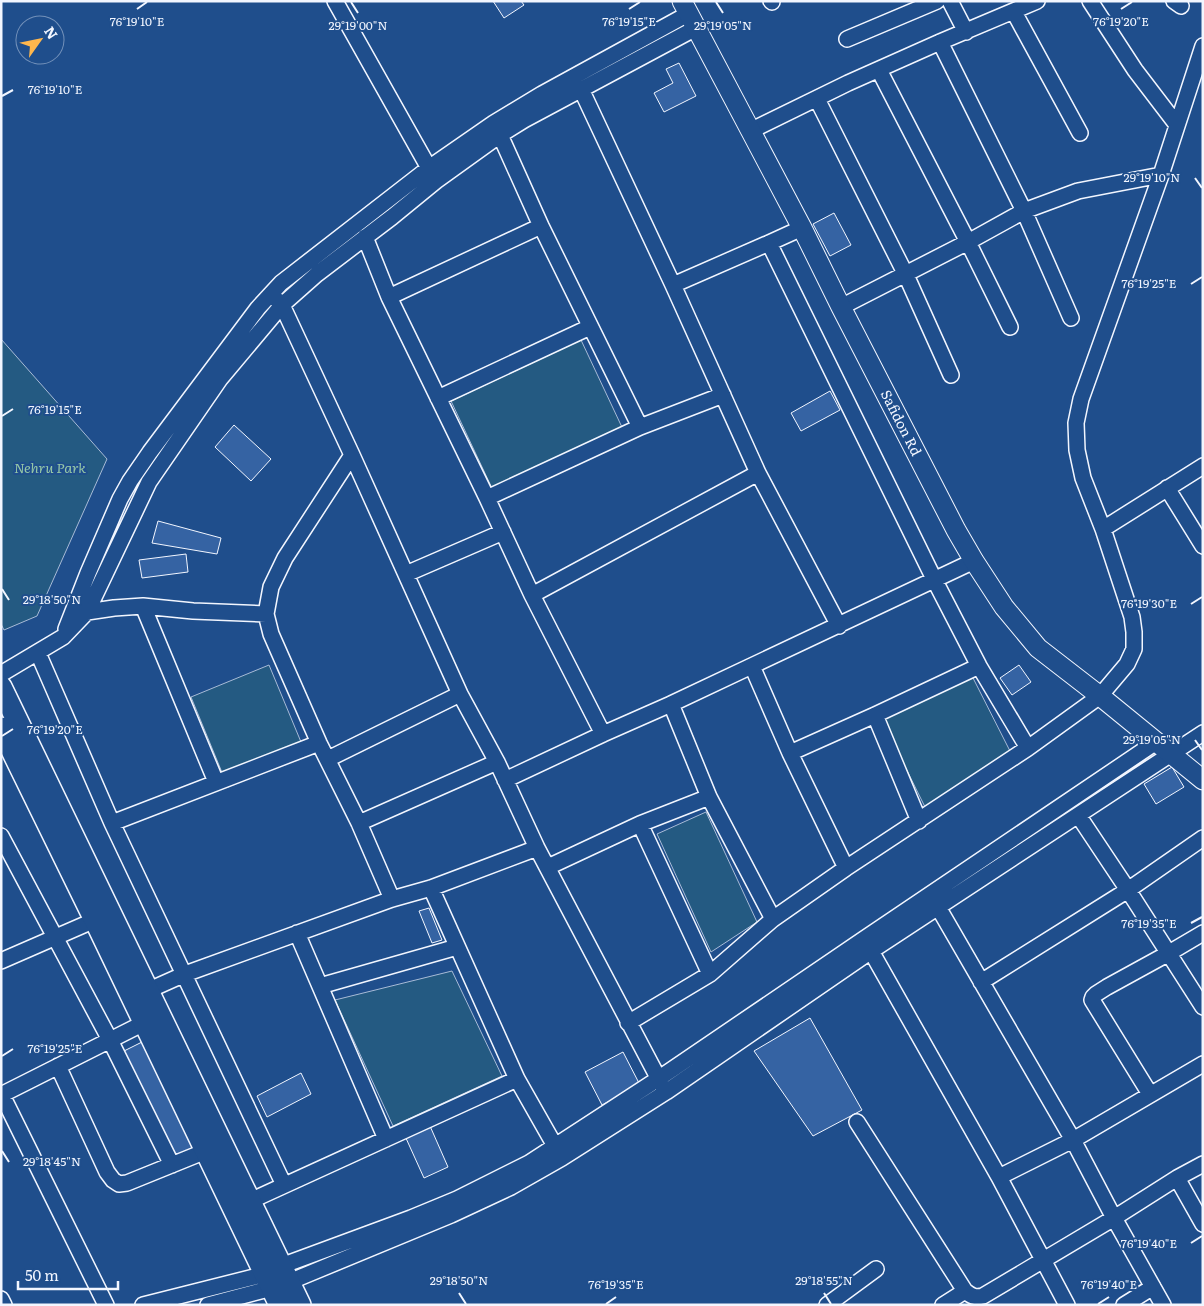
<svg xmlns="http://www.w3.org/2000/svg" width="1204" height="1306" font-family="Literata,serif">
	<rect width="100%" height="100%" fill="#1f4e8c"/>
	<path fill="#245a82" stroke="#a8bbd7" d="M 1,339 L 107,459 L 37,616 L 4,630 L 1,624 Z
		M 581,340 L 628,440 L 498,501 L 451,401 Z
		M 269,665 L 306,754 L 228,787 L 191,697 Z
		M 972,676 L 1011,753 L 926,809 L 882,720 Z
		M 706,812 L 757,922 L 711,952 L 657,834 Z
		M 452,971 L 502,1076 L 393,1126 L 335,1000 Z"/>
	<path fill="#3563a3" stroke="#f2f6ff" d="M 493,1 L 521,1 L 524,5 L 504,18 Z
		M 679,63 L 696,96 L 664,112 L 654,93 L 673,83 L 666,69 Z
		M 834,213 L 851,245 L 830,256 L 813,224 Z
		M 830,391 L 840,410 L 801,431 L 791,413 Z
		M 234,425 L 271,459 L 251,481 L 215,447 Z
		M 158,521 L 221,538 L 217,554 L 152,543 Z
		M 186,554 L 188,572 L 142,578 L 139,560 Z
		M 1019,665 L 1031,682 L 1012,695 L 1000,678 Z
		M 1172,767 L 1184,787 L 1156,804 L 1144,784 Z
		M 429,908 L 442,940 L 432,943 L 419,911 Z
		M 810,1018 L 862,1110 L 813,1136 L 754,1051 Z
		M 142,1042 L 195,1149 L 177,1158 L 124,1051 Z
		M 623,1052 L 640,1085 L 602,1105 L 585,1072 Z
		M 301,1073 L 311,1094 L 267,1117 L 257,1096 Z
		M 430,1126 L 448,1167 L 424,1178 L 405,1136 Z"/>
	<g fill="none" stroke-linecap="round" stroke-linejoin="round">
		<defs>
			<path id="minor" d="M 335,1 L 434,177
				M 771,1 L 772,2
				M 950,1 L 966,32
				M 1090,1 L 1135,70 L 1177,125
				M 1174,1 L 1181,6
				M 1014,12 L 1080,133
				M 847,39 L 937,1
				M 940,42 L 1024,211 L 1071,318
				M 879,70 L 968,242 L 1010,327
				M 581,89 L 673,285 L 758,473 L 839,626
				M 817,99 L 906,275 L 951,375
				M 496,126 L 541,226 L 640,427
				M 750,131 L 848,83 L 940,42 L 1037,1
				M 365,237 L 389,297 L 487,498 L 532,595 L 603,734
				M 769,243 L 935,581 L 979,666 L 1028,748
				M 673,285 L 769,243 L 802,228
				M 389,297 L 541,226
				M 277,300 L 282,305 L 352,455 L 460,694 L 497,762 L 537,848 L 663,1087
				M 841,307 L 968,242 L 1024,211 L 1078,191 L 1161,175
				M 438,398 L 590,327
				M 352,455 L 285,558 L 271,587 L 266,614 L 271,634 L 319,743 L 359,823 L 392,899
				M 1167,488 L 1203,546
				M 487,498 L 640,427 L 723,395
				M 1103,529 L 1203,466
				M 406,574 L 503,532
				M 532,595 L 758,473
				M 143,606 L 216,782
				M 87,612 L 114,608 L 143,606 L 193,611 L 266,614
				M 66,629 L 88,573 L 120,499 L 130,481 L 150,452 L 258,308 L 281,283 L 429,168 L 494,123 L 542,94 L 688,14
				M 38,653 L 112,823 L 284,1185
				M 752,666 L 790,753 L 846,868
				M 1,674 L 63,637 L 87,612 L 149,482 L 220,379 L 282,305 L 317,274 L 392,217 L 436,181 L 500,135 L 524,120 L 696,28
				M 671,704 L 709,797 L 773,919
				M 875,715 L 919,821
				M 790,753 L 875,715 L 979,666
				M 328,759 L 460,694
				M 505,780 L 603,734 L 671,704 L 974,561
				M 1078,815 L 1128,890 L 1203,1007
				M 112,823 L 319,743
				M 359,823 L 497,762
				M 640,824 L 710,974
				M 1,836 L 110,1040 L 172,1165
				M 548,867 L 640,824 L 709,797
				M 431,888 L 517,1079 L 559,1153
				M 938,907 L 1073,1140 L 1114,1218 L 1163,1305
				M 297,933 L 386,1139
				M 867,944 L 999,1177 L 1067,1305
				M 1,961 L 95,920
				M 981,982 L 1128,890 L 1203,838
				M 320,986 L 457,947
				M 138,995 L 185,974 L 392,899 L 431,888 L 537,848
				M 628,1023 L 710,974 L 773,919 L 846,868 L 1028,748 L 1100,696 L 1127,664 L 1134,649 L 1134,632 L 1132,617 L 1103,529 L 1083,478 L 1077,450 L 1076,423 L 1081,399 L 1161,175 L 1203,46
				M 58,1066 L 107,1172 L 113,1180 L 119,1184 L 127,1183 L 206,1151
				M 1150,1094 L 1092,1000 L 1093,997 L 1096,994 L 1107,987 L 1169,953 L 1203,933
				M 1,1095 L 144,1023
				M 2,1095 L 106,1305
				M 857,1122 L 965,1291 C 971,1296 975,1298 983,1296 L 1114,1218 L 1177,1178 L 1203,1164
				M 999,1177 L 1073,1140 L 1203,1064
				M 1177,1178 L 1203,1224
				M 250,1201 L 517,1079
				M 281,1266 L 411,1218 L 457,1199 L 529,1163 L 658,1079 L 864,939 L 1156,742
				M 289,1282 L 451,1215 L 511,1187 L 562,1158 L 666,1092 L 871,951 L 1203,733
				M 1,1299 L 4,1305
				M 143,1305 L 266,1274
				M 208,1305 L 272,1288
				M 827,1305 L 876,1269
				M 943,1305 L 965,1291
				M 1124,1305 L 1153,1287"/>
			<path id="major" d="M 682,1 L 802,228 L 841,307 L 956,530 L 974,561 L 1004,607 L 1038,648 L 1100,696 L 1203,780"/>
			<path id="highway" d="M 1,687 L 300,1305
				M 1,728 L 95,920 L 280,1305"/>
		</defs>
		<use href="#minor" stroke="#f2f6ff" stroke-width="18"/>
		<use href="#major" stroke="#f2f6ff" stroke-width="21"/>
		<use href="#highway" stroke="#f2f6ff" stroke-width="24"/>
		<use href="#minor" stroke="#1f4e8c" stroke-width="15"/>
		<use href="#major" stroke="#1f4e8c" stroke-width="19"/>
		<use href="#highway" stroke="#1f4e8c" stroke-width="21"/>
	</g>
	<path fill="none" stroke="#f2f6ff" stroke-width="2" d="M 351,2 L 358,13M 716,2 L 723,13M 137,9 L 147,2M 629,9 L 640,2M 1121,9 L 1132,2M 2,96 L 13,90M 1195,178 L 1202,188M 1191,284 L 1202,277M 2,416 L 13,409M 2,589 L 9,600M 1191,604 L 1202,597M 2,736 L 13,729M 1195,740 L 1202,750M 1191,923 L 1202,917M 2,1056 L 13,1049M 2,1151 L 9,1162M 1191,1243 L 1202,1236M 459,1293 L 466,1304M 824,1293 L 831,1304M 606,1304 L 616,1297M 1098,1304 L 1109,1297"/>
	<g text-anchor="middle" stroke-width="4" stroke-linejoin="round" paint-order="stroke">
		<g font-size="14" fill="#f2f6ff" stroke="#1f4e8c">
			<text transform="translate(901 423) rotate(63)" y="5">Safidon Rd</text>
		</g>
		<g font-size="14" font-style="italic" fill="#97c8a6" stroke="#1f4e8c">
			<text x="50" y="473">Nehru Park</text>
		</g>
	</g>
	<g font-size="12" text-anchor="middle" fill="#f2f6ff" stroke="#1f4e8c" stroke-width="4" stroke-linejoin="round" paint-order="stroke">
		<text x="137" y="26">76°19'10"E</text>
		<text x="629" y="26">76°19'15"E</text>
		<text x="1121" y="26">76°19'20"E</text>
		<text x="723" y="30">29°19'05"N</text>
		<text x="358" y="30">29°19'00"N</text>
		<text x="55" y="94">76°19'10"E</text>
		<text x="1152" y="182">29°19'10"N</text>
		<text x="1149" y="288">76°19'25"E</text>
		<text x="55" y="414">76°19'15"E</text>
		<text x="52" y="604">29°18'50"N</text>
		<text x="1149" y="608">76°19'30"E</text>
		<text x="55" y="734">76°19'20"E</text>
		<text x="1152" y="744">29°19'05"N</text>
		<text x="1149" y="928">76°19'35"E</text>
		<text x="55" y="1053">76°19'25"E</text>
		<text x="52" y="1166">29°18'45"N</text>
		<text x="1149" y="1248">76°19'40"E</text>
		<text x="459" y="1285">29°18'50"N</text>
		<text x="824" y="1285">29°18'55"N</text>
		<text x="616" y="1289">76°19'35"E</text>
		<text x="1109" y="1289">76°19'40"E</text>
	</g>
	<rect width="1204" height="1306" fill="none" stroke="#f2f6ff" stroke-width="5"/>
	<g transform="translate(40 40) rotate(57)"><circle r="24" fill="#1f4e8c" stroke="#7391ba"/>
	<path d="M0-4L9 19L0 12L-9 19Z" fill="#ffb74d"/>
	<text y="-8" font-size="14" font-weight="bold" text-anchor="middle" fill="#f2f6ff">N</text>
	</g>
	<path d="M18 1281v8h100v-8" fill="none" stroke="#f2f6ff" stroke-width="2.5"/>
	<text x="25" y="1281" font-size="15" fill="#f2f6ff" stroke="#1f4e8c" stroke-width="4" paint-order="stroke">50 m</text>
</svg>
